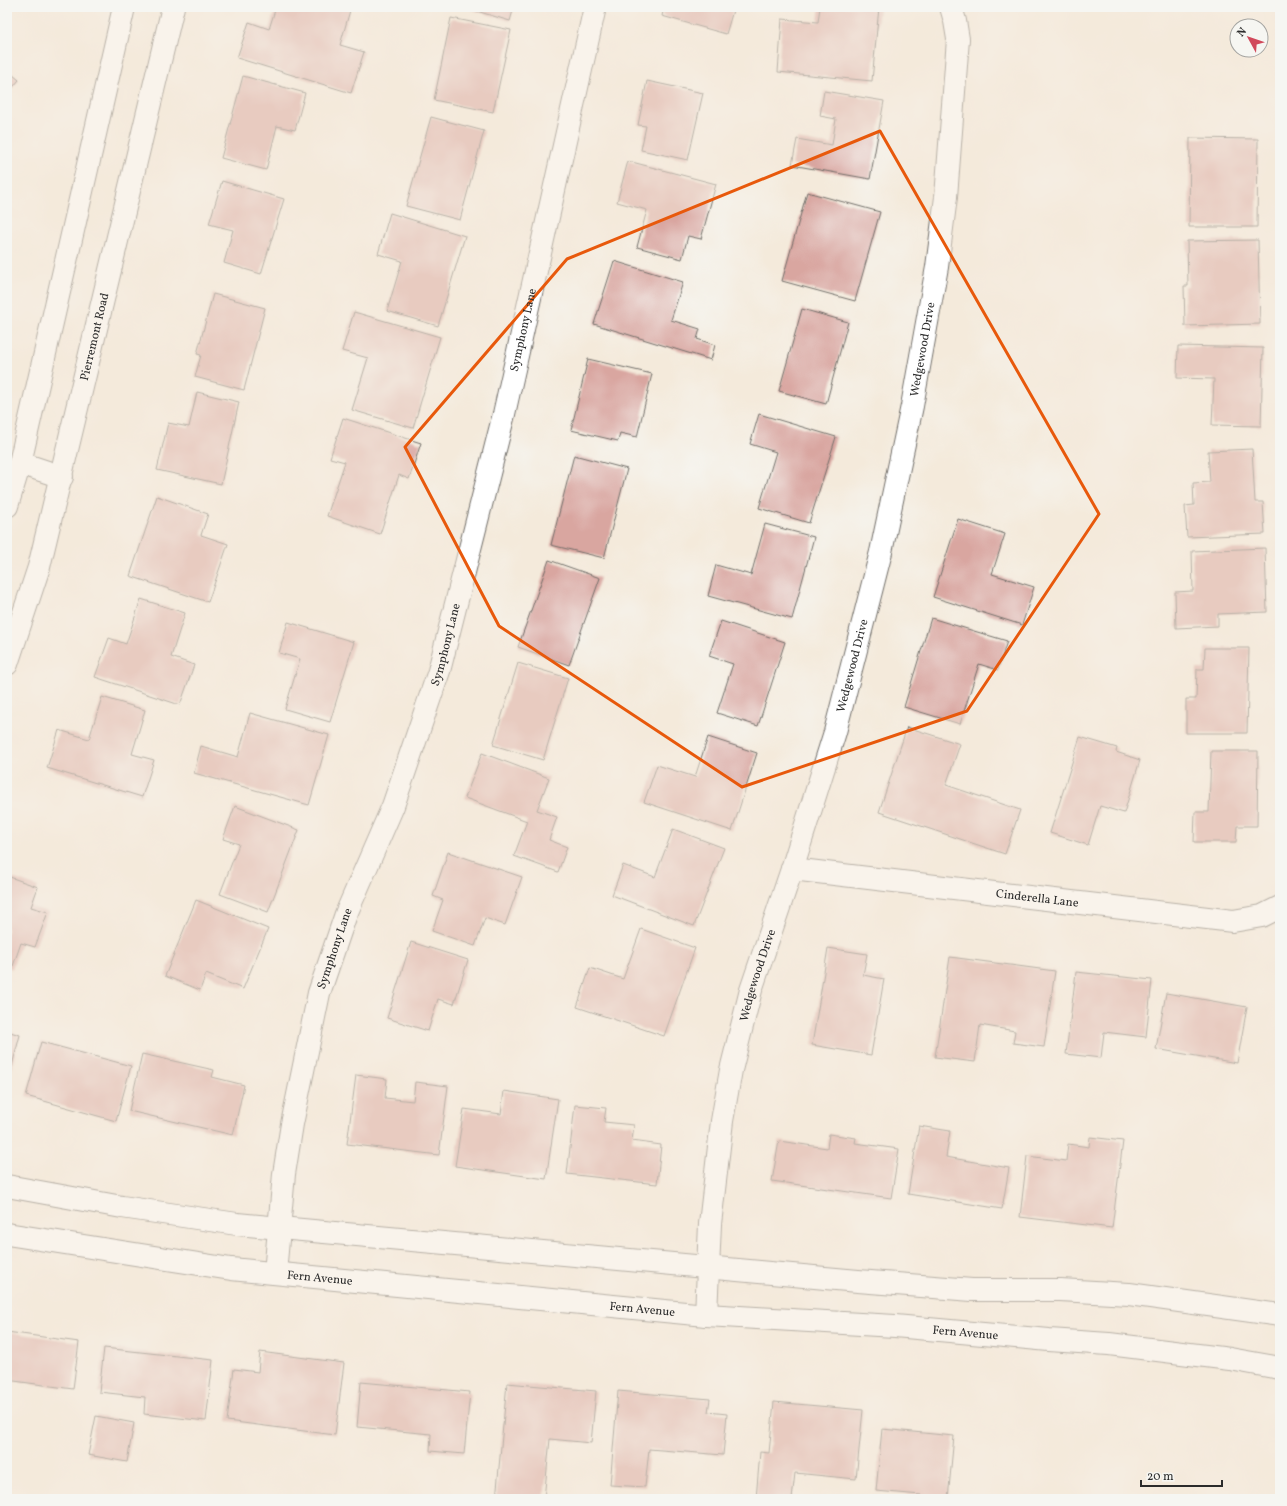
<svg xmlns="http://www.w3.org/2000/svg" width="1287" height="1506" font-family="Vollkorn,serif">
	<rect width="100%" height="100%" fill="#f6f6f2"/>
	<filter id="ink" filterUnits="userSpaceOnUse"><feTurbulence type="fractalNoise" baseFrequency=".025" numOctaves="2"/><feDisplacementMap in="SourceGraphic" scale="8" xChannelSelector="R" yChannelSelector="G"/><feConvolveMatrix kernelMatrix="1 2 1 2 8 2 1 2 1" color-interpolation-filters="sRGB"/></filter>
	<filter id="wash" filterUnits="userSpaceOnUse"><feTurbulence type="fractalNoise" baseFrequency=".012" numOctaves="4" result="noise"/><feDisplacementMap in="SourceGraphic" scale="16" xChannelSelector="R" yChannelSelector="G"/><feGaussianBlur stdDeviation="0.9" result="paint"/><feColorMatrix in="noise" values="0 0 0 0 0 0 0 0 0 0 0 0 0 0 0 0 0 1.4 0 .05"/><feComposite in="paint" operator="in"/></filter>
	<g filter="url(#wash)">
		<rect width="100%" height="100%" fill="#f4eadb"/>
		<g id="blocks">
			<path fill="#d9a6a0" d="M 276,7 L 351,7 L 340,45 L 364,52 L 351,93 L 237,58 L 249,22 L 269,29 Z
				M 463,7 L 514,7 L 510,21 Z
				M 664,7 L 734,7 L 726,34 L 662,16 Z
				M 820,7 L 879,7 L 872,81 L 778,72 L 782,19 L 818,22 Z
				M 451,18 L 511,30 L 493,112 L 434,100 Z
				M 7,70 L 19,80 L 7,94 Z
				M 243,76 L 305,93 L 295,130 L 277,126 L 266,170 L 221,158 Z
				M 647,81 L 703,93 L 688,160 L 641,150 L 646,126 L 638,125 Z
				M 824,91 L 884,101 L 870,179 L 792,165 L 797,139 L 832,145 L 836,119 L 820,116 Z
				M 431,117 L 484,131 L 460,220 L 406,206 Z
				M 1190,138 L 1258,139 L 1257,227 L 1189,227 Z
				M 628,161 L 716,184 L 701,239 L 688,236 L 682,259 L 637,247 L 647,210 L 617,202 Z
				M 222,181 L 284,199 L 261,274 L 224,263 L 233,230 L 209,224 Z
				M 807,192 L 880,212 L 855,301 L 782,281 Z
				M 390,213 L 465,236 L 438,326 L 387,311 L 402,261 L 378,254 Z
				M 1258,240 L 1260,324 L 1185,326 L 1184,286 L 1188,286 L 1187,241 Z
				M 614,261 L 683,282 L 671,320 L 700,329 L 697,339 L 715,345 L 711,360 L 594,324 Z
				M 213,294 L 265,308 L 244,390 L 195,377 L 201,355 L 197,354 Z
				M 802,309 L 848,322 L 826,404 L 779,391 Z
				M 354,312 L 440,337 L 413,428 L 352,410 L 368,358 L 342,351 Z
				M 1178,346 L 1263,348 L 1261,426 L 1212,425 L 1214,379 L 1177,378 Z
				M 588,359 L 652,374 L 637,437 L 620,433 L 618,441 L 571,430 Z
				M 197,392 L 239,402 L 221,484 L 157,470 L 168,423 L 189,427 Z
				M 759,414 L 836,437 L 809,523 L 759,508 L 776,452 L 750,444 Z
				M 343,418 L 421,443 L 409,479 L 399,475 L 380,534 L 327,516 L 345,462 L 330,458 Z
				M 1252,449 L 1255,502 L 1263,502 L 1265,534 L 1187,537 L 1185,506 L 1194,505 L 1193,483 L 1210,482 L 1208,451 Z
				M 574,455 L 627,469 L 604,558 L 551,545 Z
				M 157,496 L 208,514 L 201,535 L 228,544 L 208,602 L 130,576 Z
				M 958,519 L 1005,534 L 992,574 L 1034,587 L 1022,625 L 933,597 Z
				M 765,524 L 814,537 L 792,619 L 708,596 L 716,565 L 751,575 Z
				M 1265,548 L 1267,612 L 1218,614 L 1218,626 L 1176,628 L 1175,592 L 1193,591 L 1192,551 Z
				M 549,560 L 600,578 L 569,665 L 518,647 Z
				M 141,599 L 185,613 L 171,657 L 194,665 L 180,705 L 95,677 L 109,638 L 126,644 Z
				M 931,618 L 1007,641 L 998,670 L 979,664 L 960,724 L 904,707 Z
				M 721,621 L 785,642 L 758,726 L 717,713 L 733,664 L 709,656 Z
				M 288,622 L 354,642 L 330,722 L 285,709 L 300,659 L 279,653 Z
				M 1205,648 L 1249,648 L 1247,733 L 1186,733 L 1186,699 L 1196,699 L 1197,669 L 1204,669 Z
				M 518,663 L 568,678 L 543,760 L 493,745 Z
				M 102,697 L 145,710 L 132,754 L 154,760 L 142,797 L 47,768 L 59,730 L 89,739 Z
				M 250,713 L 329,735 L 309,805 L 194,773 L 201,746 L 238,757 Z
				M 907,727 L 960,744 L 946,785 L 1020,810 L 1005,854 L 879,812 Z
				M 708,737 L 757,753 L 732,831 L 644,802 L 657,765 L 695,777 Z
				M 1080,737 L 1117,748 L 1116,752 L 1140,760 L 1124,813 L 1100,806 L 1088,845 L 1050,833 Z
				M 1211,751 L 1258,751 L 1257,826 L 1237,826 L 1236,842 L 1194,842 L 1195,812 L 1209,812 Z
				M 482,753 L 549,778 L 537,810 L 557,817 L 549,840 L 567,847 L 558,872 L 514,856 L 527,821 L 465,798 Z
				M 235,806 L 299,830 L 268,912 L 220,894 L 239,844 L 223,839 Z
				M 673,829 L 724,848 L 694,926 L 612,895 L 623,865 L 655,877 Z
				M 448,852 L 522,877 L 505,925 L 485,918 L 475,946 L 432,931 L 443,900 L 433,896 Z
				M 7,876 L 38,887 L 31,907 L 48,912 L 35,947 L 21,943 L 12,969 L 7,967 Z
				M 196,900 L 268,929 L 243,989 L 206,974 L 200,990 L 165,976 Z
				M 641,929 L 695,948 L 664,1036 L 577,1007 L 590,968 L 623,979 Z
				M 411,942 L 468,960 L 454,1004 L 438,999 L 428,1031 L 387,1018 Z
				M 828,948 L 867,954 L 863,975 L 884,979 L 871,1055 L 812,1045 Z
				M 950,957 L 1055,971 L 1044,1047 L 1013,1043 L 1015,1031 L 980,1025 L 975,1062 L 935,1057 Z
				M 1076,972 L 1152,980 L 1146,1037 L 1104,1032 L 1101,1058 L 1066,1054 Z
				M 1166,993 L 1247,1007 L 1237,1063 L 1156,1049 Z
				M 7,1031 L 20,1035 L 8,1081 L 7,1081 Z
				M 41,1042 L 131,1066 L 116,1121 L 26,1096 Z
				M 142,1054 L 214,1070 L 212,1077 L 244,1085 L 233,1135 L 129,1111 Z
				M 356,1075 L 387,1079 L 385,1098 L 413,1101 L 415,1082 L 448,1086 L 439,1155 L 347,1144 Z
				M 504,1091 L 558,1099 L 546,1179 L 455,1166 L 464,1109 L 501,1114 Z
				M 575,1105 L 606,1108 L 604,1122 L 634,1125 L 632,1141 L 661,1145 L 657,1184 L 567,1174 Z
				M 919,1126 L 950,1131 L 946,1157 L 1009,1168 L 1002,1209 L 908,1194 Z
				M 829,1134 L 856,1138 L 855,1143 L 899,1149 L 891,1198 L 772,1181 L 779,1141 L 827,1148 Z
				M 1090,1137 L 1123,1141 L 1112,1228 L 1020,1217 L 1027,1156 L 1066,1161 L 1068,1144 L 1089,1147 Z
				M 7,1332 L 79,1342 L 73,1389 L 7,1380 Z
				M 104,1348 L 213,1360 L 206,1421 L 144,1414 L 145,1397 L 99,1392 Z
				M 260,1352 L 344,1363 L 335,1435 L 227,1421 L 234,1369 L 258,1372 Z
				M 361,1382 L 470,1392 L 464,1454 L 430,1451 L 431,1434 L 357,1427 Z
				M 507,1383 L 596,1391 L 591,1443 L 550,1439 L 544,1499 L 496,1499 Z
				M 618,1391 L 710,1399 L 708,1412 L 727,1414 L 723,1455 L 649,1449 L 645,1487 L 610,1485 Z
				M 774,1402 L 863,1410 L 856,1479 L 795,1473 L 792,1499 L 756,1499 L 760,1452 L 769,1453 Z
				M 96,1416 L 134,1423 L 127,1462 L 88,1455 Z
				M 882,1429 L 954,1436 L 948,1499 L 920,1499 L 921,1495 L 876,1491 Z"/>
		</g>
	</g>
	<g filter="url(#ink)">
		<use href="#blocks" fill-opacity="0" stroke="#716e69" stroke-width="1"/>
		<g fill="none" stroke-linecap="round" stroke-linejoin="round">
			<defs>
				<g id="minor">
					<path id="s1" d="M 792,869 L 1233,921 L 1262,916 L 1280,907"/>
					<path d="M 7,1186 L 122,1207 L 237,1224 L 858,1281 L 972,1290 L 1060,1290 L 1129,1294 L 1280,1315"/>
					<path id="s2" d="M 7,1234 L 231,1269 L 706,1315 L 895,1326 L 1049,1340 L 1109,1344 L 1230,1359 L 1280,1368"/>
					<path id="s3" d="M 275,1273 L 284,1174 L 292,1124 L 319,993 L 346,914 L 393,806 L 439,671 L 504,414 L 595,7"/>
					<path id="s4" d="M 706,1315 L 710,1224 L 722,1121 L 731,1070 L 751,990 L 792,869 L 835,732 L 881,552 L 912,406 L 937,267 L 946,197 L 958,39 L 955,21 L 951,7"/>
				</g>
				<g id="major">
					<path d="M 20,463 L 62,477"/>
					<path d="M 7,506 L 20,463 L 124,7"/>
					<path id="s5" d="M 7,664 L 39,567 L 173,7"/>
				</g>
			</defs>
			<use href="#minor" stroke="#716e69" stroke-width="24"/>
			<use href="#major" stroke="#716e69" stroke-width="24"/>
			<use href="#minor" stroke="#fff" stroke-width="22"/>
			<use href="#major" stroke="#fff" stroke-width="22"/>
		</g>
	</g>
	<path d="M0 0H1287V1506H0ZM 880,131 L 1099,514 L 967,711 L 742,787 L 499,626 L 405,447 L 567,259 Z" fill="#f4eadb" fill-opacity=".55" fill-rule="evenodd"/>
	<path fill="none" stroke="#e8590c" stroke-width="3" stroke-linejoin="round" d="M 880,131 L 1099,514 L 967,711 L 742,787 L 499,626 L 405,447 L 567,259 Z"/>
	<g text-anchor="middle" stroke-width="4" stroke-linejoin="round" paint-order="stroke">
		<g font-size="12" fill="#2b2b2b" stroke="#f6f6f2">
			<text dy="4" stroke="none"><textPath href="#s3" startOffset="979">Symphony Lane</textPath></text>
			<text dy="4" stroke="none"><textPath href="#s5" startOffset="339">Pierremont Road</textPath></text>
			<text dy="4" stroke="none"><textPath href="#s4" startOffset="993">Wedgewood Drive</textPath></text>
			<text dy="4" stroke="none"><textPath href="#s3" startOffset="655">Symphony Lane</textPath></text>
			<text dy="4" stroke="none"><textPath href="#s4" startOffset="669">Wedgewood Drive</textPath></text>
			<text dy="4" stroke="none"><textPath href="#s1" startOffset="247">Cinderella Lane</textPath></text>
			<text dy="4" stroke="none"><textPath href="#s3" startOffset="331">Symphony Lane</textPath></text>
			<text dy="4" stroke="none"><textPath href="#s4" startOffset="345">Wedgewood Drive</textPath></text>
			<text dy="4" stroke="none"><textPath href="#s2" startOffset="316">Fern Avenue</textPath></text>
			<text dy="4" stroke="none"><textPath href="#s2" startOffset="640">Fern Avenue</textPath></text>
			<text dy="4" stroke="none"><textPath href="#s2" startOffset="964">Fern Avenue</textPath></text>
		</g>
	</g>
	<rect width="1287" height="1506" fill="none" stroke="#f6f6f2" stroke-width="24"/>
	<g transform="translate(1249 38) rotate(310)"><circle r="19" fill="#f6f6f2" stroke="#a5a5a2"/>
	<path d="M0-3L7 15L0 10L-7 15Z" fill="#d1495b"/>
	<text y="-6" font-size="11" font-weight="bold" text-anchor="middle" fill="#2b2b2b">N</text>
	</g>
	<path d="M1141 1480v6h81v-6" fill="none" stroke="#2b2b2b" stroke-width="2"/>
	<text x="1147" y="1480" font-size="12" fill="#2b2b2b" stroke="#f6f6f2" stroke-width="3" paint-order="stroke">20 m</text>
</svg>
